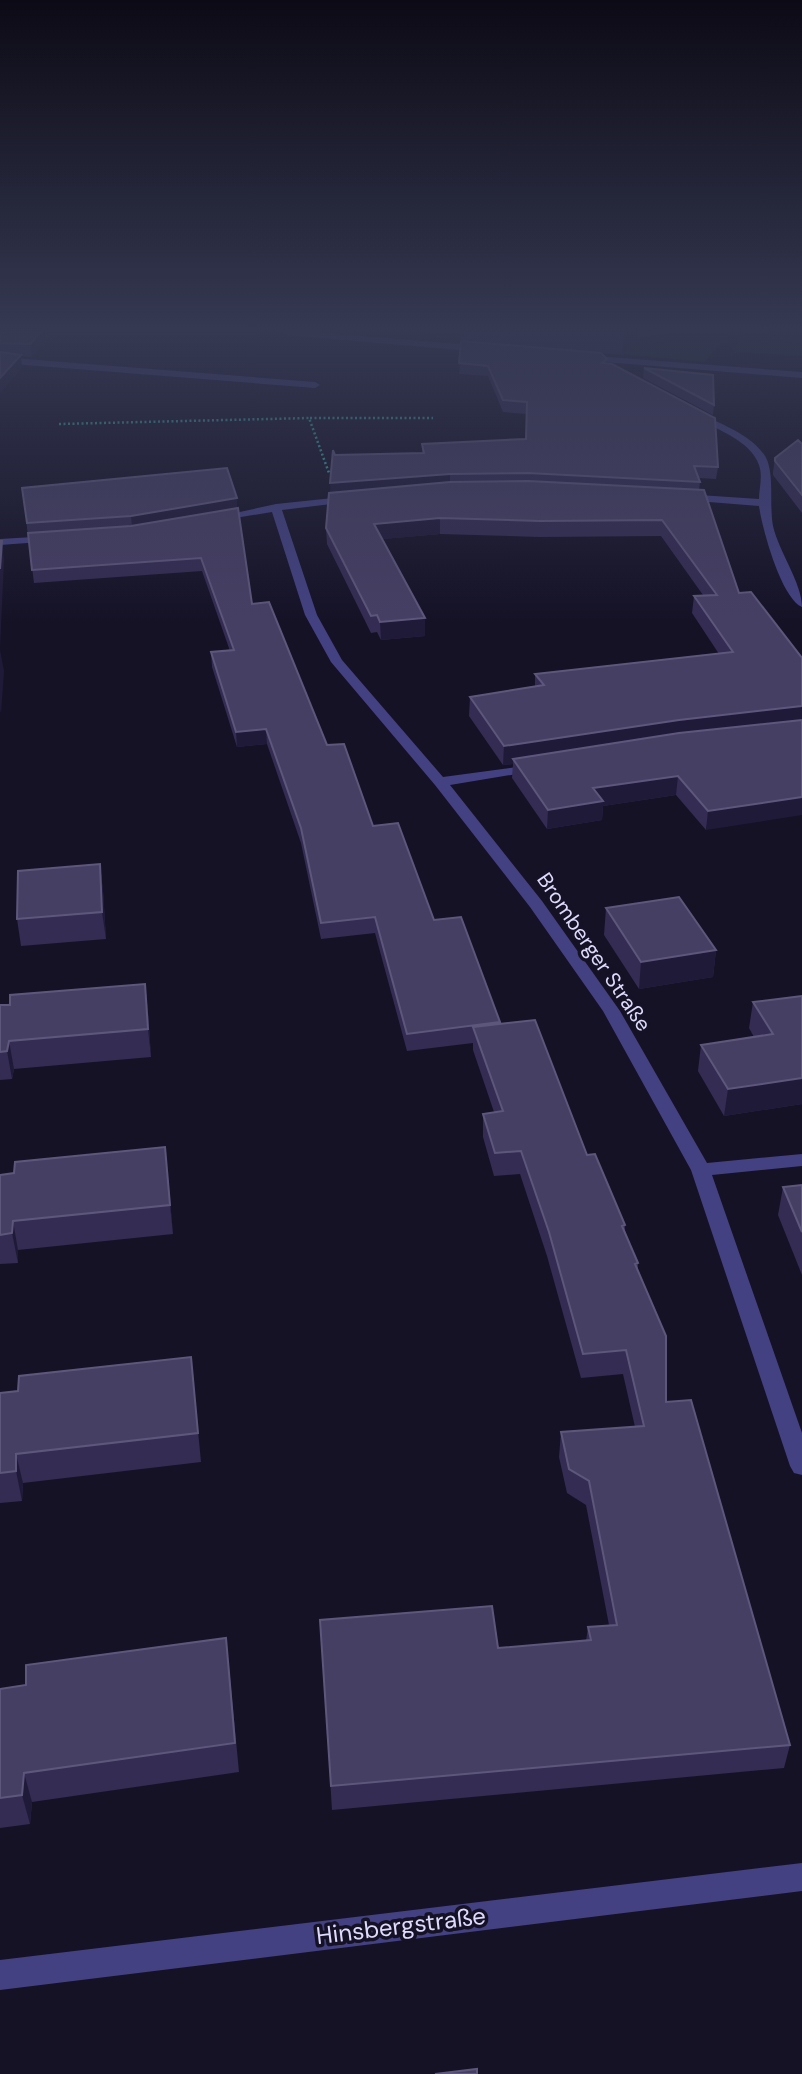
<svg xmlns="http://www.w3.org/2000/svg" width="802" height="2074" font-family="'DM Sans',sans-serif">
	<rect width="100%" height="100%" fill="#151226"/>
	<path fill="#152f2e" d="M 392,332 L 575,332 L 651,339 L 704,332 L 731,332 L 704,362 Z
		M 747,333 L 802,339 L 802,356 L 738,352 L 731,355 L 735,351 L 732,349 Z"/>
	<g fill="none" stroke-linecap="round" stroke-linejoin="round">
		<path stroke="#3bafa8" stroke-width="2.5" stroke-dasharray="2 2.5" stroke-linecap="butt" d="M 310,418 L 433,418
			M 59,424 L 309,418 L 329,473"/>
		<path fill="#434181" fill-rule="evenodd" d="M 600,332 L 674,332 L 632,338 Z"/>
		<path fill="#434181" fill-rule="evenodd" d="M 283,332 L 314,332 L 482,346 L 486,349 L 482,352 L 287,335 Z
			M 583,355 L 802,372 L 802,378 L 580,360 L 579,358 Z
			M 0,357 L 315,382 L 320,385 L 315,388 L 0,363 Z
			M 691,412 L 697,412 C 720,424 751,434 765,456 C 775,472 769,505 773,526 C 779,552 802,583 802,607 C 781,598 762,528 759,506 L 684,500 L 679,497 L 684,494 L 759,499 C 759,489 763,476 759,465 C 751,440 712,427 691,416 Z
			M 352,496 L 357,499 L 356,501 L 282,510 L 317,615 L 342,660 L 443,777 L 540,764 L 540,770 L 535,771 L 450,785 L 542,901 L 620,1011 L 707,1163 L 802,1154 L 802,1166 L 712,1175 L 802,1433 L 802,1475 L 794,1473 L 790,1466 L 691,1170 L 603,1011 L 530,907 L 435,785 L 331,662 L 305,615 L 272,512 L 217,521 L 212,518 L 276,504 Z
			M 50,536 L 56,539 L 54,541 L 0,545 L 0,539 Z
			M 802,1863 L 802,1891 L 0,1990 L 0,1960 Z"/>
	</g>
	<path fill="#342c52" d="M 0,332 L 50,336 L 32,357 L 21,356 L 22,367 L 0,393 Z
		M 462,332 L 637,332 L 637,340 L 622,355 L 601,353 L 607,359 L 607,364 L 718,467 L 716,479 L 698,478 L 700,482 L 699,490 L 739,593 L 751,592 L 706,830 L 676,795 L 603,806 L 602,820 L 547,829 L 512,778 L 513,764 L 503,765 L 469,716 L 470,697 L 535,686 L 535,674 L 719,654 L 692,613 L 694,596 L 703,595 L 661,536 L 540,537 L 440,534 L 382,539 L 425,636 L 381,640 L 377,632 L 371,633 L 327,544 L 326,528 L 335,455 L 422,453 L 422,444 L 526,439 L 526,414 L 503,412 L 488,376 L 459,374 Z
		M 644,368 L 714,405 L 713,415 L 643,378 Z
		M 802,444 L 802,513 L 773,475 L 773,472 L 775,458 Z
		M 22,488 L 237,508 L 252,604 L 327,745 L 373,826 L 500,1022 L 500,1024 L 587,1155 L 625,1225 L 625,1231 L 638,1263 L 638,1269 L 666,1402 L 790,1745 L 784,1768 L 332,1810 L 320,1620 L 498,1648 L 586,1641 L 588,1627 L 609,1625 L 586,1505 L 567,1493 L 559,1457 L 561,1432 L 635,1427 L 623,1374 L 581,1378 L 547,1256 L 520,1174 L 494,1176 L 483,1137 L 483,1114 L 494,1112 L 473,1050 L 473,1043 L 407,1051 L 375,933 L 321,939 L 301,843 L 267,744 L 237,747 L 212,667 L 211,652 L 230,651 L 202,571 L 34,583 Z
		M 100,864 L 103,891 L 106,939 L 21,946 L 17,919 Z
		M 606,908 L 716,950 L 713,977 L 639,989 L 604,935 Z
		M 145,984 L 148,1012 L 151,1057 L 14,1069 L 12,1079 L 0,1080 L 0,1005 Z
		M 802,996 L 802,1104 L 724,1116 L 698,1071 L 701,1045 L 754,1037 L 749,1028 L 753,1002 Z
		M 0,1175 L 168,1176 L 173,1234 L 18,1250 L 18,1263 L 0,1264 Z
		M 802,1185 L 802,1275 L 778,1215 L 783,1187 Z
		M 191,1357 L 201,1462 L 23,1483 L 22,1501 L 0,1503 L 0,1393 L 18,1391 Z
		M 229,1667 L 239,1772 L 32,1802 L 30,1824 L 0,1828 L 0,1689 Z"/>
	<path fill="#201a39" d="M 41,332 L 49,332 L 50,336 L 32,357 L 30,344 Z
		M 624,332 L 637,332 L 637,340 L 622,355 Z
		M 21,355 L 22,367 L 0,393 L 0,378 Z
		M 450,474 L 450,486 L 331,495 L 330,483 Z
		M 237,498 L 237,509 L 132,527 L 131,516 Z
		M 440,518 L 440,534 L 374,540 L 374,524 Z
		M 2,541 L 4,560 L 0,649 L 0,569 Z
		M 425,618 L 425,636 L 381,640 L 380,622 Z
		M 0,650 L 4,671 L 1,714 L 0,709 Z
		M 802,706 L 802,724 L 513,759 L 513,764 L 503,765 L 504,746 L 679,720 Z
		M 266,729 L 267,744 L 237,747 L 236,732 Z
		M 678,776 L 676,795 L 603,806 L 602,820 L 547,829 L 548,810 L 593,788 Z
		M 802,797 L 802,815 L 706,830 L 708,811 Z
		M 100,864 L 103,891 L 106,939 L 102,912 Z
		M 716,950 L 713,977 L 639,989 L 641,962 Z
		M 145,984 L 148,1012 L 151,1057 L 148,1029 Z
		M 9,1041 L 14,1069 L 12,1079 L 7,1051 Z
		M 802,1078 L 802,1104 L 724,1116 L 728,1089 Z
		M 165,1147 L 168,1176 L 173,1234 L 170,1205 Z
		M 13,1221 L 18,1250 L 18,1263 L 12,1233 Z
		M 16,1454 L 23,1483 L 22,1501 L 16,1471 Z
		M 24,1773 L 32,1802 L 30,1824 L 22,1795 Z"/>
	<path fill="#463f64" stroke="#5e577c" stroke-width="2" d="M 0,332 L 41,332 L 30,344 L 0,343 Z
		M 461,341 L 601,353 L 607,359 L 602,363 L 612,364 L 715,418 L 718,467 L 694,466 L 700,482 L 528,473 L 450,474 L 330,483 L 333,450 L 335,455 L 424,453 L 422,444 L 526,439 L 527,402 L 503,400 L 488,366 L 459,363 Z
		M 0,352 L 21,355 L 0,378 Z
		M 644,368 L 713,375 L 714,405 Z
		M 798,440 L 802,444 L 802,495 L 775,461 L 775,458 Z
		M 227,468 L 237,498 L 131,516 L 27,523 L 22,488 Z
		M 528,481 L 704,490 L 739,593 L 751,592 L 802,658 L 802,706 L 679,720 L 504,746 L 470,697 L 544,685 L 535,674 L 733,652 L 694,596 L 717,595 L 662,520 L 540,521 L 440,518 L 374,524 L 425,618 L 380,622 L 377,615 L 371,616 L 326,528 L 329,493 L 450,482 Z
		M 238,508 L 252,604 L 269,602 L 327,745 L 344,744 L 373,826 L 398,823 L 434,920 L 461,917 L 500,1022 L 407,1034 L 375,917 L 321,923 L 301,828 L 266,729 L 236,732 L 211,652 L 234,650 L 201,558 L 32,570 L 28,533 L 131,526 Z
		M 0,541 L 2,541 L 0,569 Z
		M 802,720 L 802,797 L 708,811 L 678,776 L 593,788 L 603,801 L 548,810 L 513,759 L 679,733 Z
		M 100,864 L 102,912 L 17,919 L 18,871 Z
		M 679,897 L 716,950 L 641,962 L 606,908 Z
		M 145,984 L 148,1029 L 9,1041 L 7,1051 L 0,1052 L 0,1005 L 10,1005 L 10,995 Z
		M 802,996 L 802,1078 L 728,1089 L 701,1045 L 773,1034 L 753,1002 Z
		M 535,1020 L 587,1155 L 595,1154 L 625,1225 L 622,1226 L 638,1263 L 635,1264 L 666,1336 L 666,1402 L 691,1400 L 790,1745 L 331,1786 L 320,1620 L 492,1606 L 498,1648 L 591,1640 L 588,1627 L 617,1625 L 589,1481 L 569,1469 L 561,1432 L 644,1426 L 626,1350 L 583,1354 L 549,1232 L 521,1151 L 495,1153 L 483,1114 L 503,1111 L 473,1027 Z
		M 165,1147 L 170,1205 L 13,1221 L 12,1233 L 0,1235 L 0,1175 L 14,1173 L 15,1162 Z
		M 802,1185 L 802,1232 L 783,1187 Z
		M 191,1357 L 198,1433 L 16,1454 L 16,1471 L 0,1473 L 0,1393 L 18,1391 L 19,1376 Z
		M 226,1638 L 235,1743 L 24,1773 L 22,1795 L 0,1798 L 0,1689 L 26,1685 L 26,1665 Z
		M 477,2069 L 477,2074 L 435,2074 Z"/>
	<linearGradient id="sky" x2="0" y2="1"><stop stop-color="#0c0a15"/><stop offset="0.53" stop-color="#353952"/><stop offset="1" stop-color="#353952" stop-opacity="0"/></linearGradient>
	<rect width="802" height="622" fill="url(#sky)"/>
	<g text-anchor="middle" stroke-width="7" stroke-linejoin="round" paint-order="stroke">
		<g font-size="21" fill="#dedafc" stroke="#151226">
			<text transform="translate(594 952) rotate(56)" y="7">Bromberger Straße</text>
		</g>
		<g font-size="24" fill="#dedafc" stroke="#151226">
			<text transform="translate(401 1926) rotate(-7)" y="8">Hinsbergstraße</text>
		</g>
	</g>
</svg>
